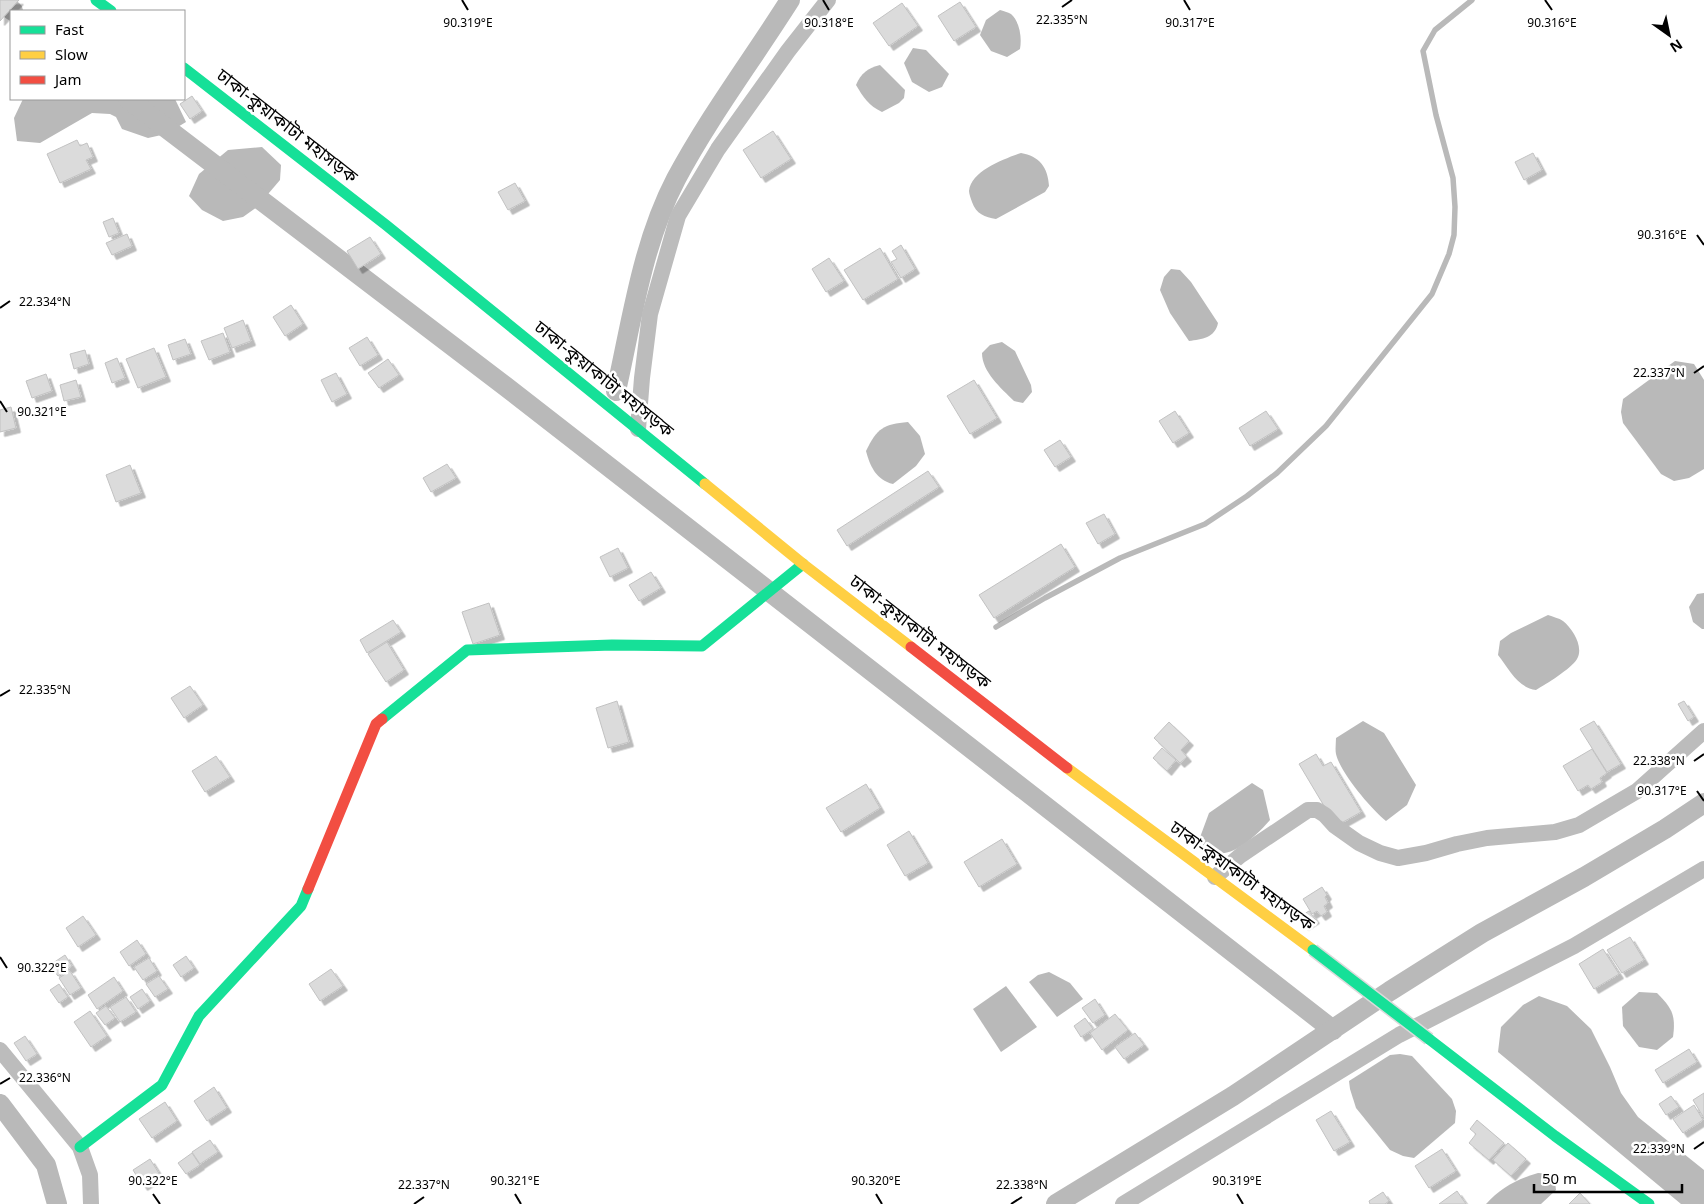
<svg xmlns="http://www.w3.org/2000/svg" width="1704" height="1204" viewBox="0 0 1704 1204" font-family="'Noto Sans','Noto Sans Bengali',sans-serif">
	<defs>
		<filter id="shadow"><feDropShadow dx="4.5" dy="4.5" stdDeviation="0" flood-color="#0004"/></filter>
	</defs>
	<rect width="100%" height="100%" fill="#fff"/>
	<g fill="#b9b9b9">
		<path d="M 1000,10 C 1003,11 1008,12 1011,14 C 1020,22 1022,38 1020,49 L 1007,57 L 991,51 L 980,35 L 986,20 Z"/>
		<path d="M 913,48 L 926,50 L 949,74 L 942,87 L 929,92 L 912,82 L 904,63 Z"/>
		<path d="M 880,65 L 905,90 L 904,98 L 899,103 L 882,112 C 869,106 863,97 856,85 C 861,73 868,68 880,65 Z"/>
		<path d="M 23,99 L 175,99 L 186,122 L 166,134 L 148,138 L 122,129 L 116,117 L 110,114 L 92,113 L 40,143 L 17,141 L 14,118 Z"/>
		<path d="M 262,147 L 281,165 L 280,180 L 257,207 L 243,217 L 223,221 L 202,210 L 189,196 L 199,174 L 228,150 Z"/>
		<path d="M 1021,153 C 1039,156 1048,167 1049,186 L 1045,192 L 996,219 C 985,217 976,214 972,202 C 971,199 969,194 969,191 C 971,171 1004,159 1021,153 Z"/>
		<path d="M 1171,269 L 1180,270 L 1191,282 L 1218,323 C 1215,338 1202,339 1189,341 L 1170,313 L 1160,290 L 1164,277 Z"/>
		<path d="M 1002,342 L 1015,351 L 1031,385 L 1032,392 L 1023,403 L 1014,401 C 1001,388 982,372 982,353 L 990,345 Z"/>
		<path d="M 1675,361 L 1694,364 L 1704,380 L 1704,469 L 1689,478 L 1674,481 L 1661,474 L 1623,423 L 1621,412 L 1623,399 Z"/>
		<path d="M 908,422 L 920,436 L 925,454 L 916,466 L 893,484 C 876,480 870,466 866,451 C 877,428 884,424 908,422 Z"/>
		<path d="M 1704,593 L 1704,629 L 1702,629 L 1693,622 L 1689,607 L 1697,594 Z"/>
		<path d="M 1548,615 C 1553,617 1559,618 1563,621 C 1573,629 1584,647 1577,659 C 1571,669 1546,684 1536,690 C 1518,688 1509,669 1498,655 L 1500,641 L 1511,633 Z"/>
		<path d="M 1363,721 L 1384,733 L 1416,785 L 1407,805 L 1386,821 C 1371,809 1340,772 1336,754 C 1335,749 1336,743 1336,738 Z"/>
		<path d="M 1252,783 L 1263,790 L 1270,820 C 1258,834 1230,862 1210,851 C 1206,849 1202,843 1199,840 L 1209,813 Z"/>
		<path d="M 1049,972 L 1070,983 L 1083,999 L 1057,1017 L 1029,982 L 1038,975 Z"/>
		<path d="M 1006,986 L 1037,1027 L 1001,1052 L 973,1009 Z"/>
		<path d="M 1639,992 L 1657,993 C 1672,1008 1676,1015 1673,1037 L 1657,1050 L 1639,1047 L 1623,1026 L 1622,1007 Z"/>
		<path d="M 1539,996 L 1567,1006 L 1591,1029 L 1610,1067 L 1621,1093 L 1638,1117 L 1704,1170 L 1704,1204 L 1681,1204 L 1498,1052 L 1501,1027 L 1523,1005 Z"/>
		<path d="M 1400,1054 L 1412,1056 L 1452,1099 L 1456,1111 L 1455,1123 L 1414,1158 L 1403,1156 L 1390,1150 L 1356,1108 L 1350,1089 L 1349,1081 L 1390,1055 Z"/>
		<path d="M 1538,1173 L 1554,1174 L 1556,1190 L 1541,1204 L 1486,1204 C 1500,1188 1517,1179 1538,1173 Z"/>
	</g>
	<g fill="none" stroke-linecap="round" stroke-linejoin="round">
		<path stroke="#b9b9b9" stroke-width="5.5" d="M 996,627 L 1045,598 L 1120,558 L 1205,524 L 1247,496 L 1277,473 L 1326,426 L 1432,294 L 1449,254 L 1454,235 L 1455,207 L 1453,178 L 1436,115 L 1423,51 L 1435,30 L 1472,0"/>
		<g stroke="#b9b9b9" stroke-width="20">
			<path d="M 0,1 L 13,11"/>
			<path d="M 128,99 L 505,386 L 1333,1030"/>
			<path d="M 616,391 C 632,320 642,244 676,179 C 709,117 752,60 790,0"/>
			<path d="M 0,1104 L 46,1165 L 57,1204"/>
			<path d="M 1056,1204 L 1233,1096 L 1390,991 L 1482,933 L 1584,877 L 1665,829 L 1704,803"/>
		</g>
	</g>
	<g fill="#dbdbdb" stroke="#c2c2c2" filter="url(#shadow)">
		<path d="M 0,0 L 19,0 L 0,21 Z"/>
		<path d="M 960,2 L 976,27 L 954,41 L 938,16 Z"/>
		<path d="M 902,3 L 918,26 L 889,46 L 873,23 Z"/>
		<path d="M 192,96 L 202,111 L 190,119 L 180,104 Z"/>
		<path d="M 773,131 L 791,159 L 761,178 L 743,150 Z"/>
		<path d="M 77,140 L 80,146 L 87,143 L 93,157 L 86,160 L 91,169 L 60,183 L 47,154 Z"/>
		<path d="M 1533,153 L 1542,170 L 1524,180 L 1515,162 Z"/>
		<path d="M 515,183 L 525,201 L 508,210 L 498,192 Z"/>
		<path d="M 113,218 L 119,233 L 109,237 L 103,222 Z"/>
		<path d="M 127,234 L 132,246 L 112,255 L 106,243 Z"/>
		<path d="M 370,237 L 381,254 L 358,269 L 347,251 Z"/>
		<path d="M 901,245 L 915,269 L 901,278 L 891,262 L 897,259 L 892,251 Z"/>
		<path d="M 880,248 L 898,279 L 863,300 L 844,270 Z"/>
		<path d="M 829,258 L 844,281 L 826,292 L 812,269 Z"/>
		<path d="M 291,305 L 303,324 L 285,336 L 273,317 Z"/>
		<path d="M 243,320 L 251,341 L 232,348 L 224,328 Z"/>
		<path d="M 223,333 L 230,352 L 209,360 L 201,341 Z"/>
		<path d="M 367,337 L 378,355 L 360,366 L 349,348 Z"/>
		<path d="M 185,339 L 191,354 L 173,360 L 168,345 Z"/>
		<path d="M 154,348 L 166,377 L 138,388 L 126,359 Z"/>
		<path d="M 85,350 L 89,364 L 74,369 L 70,354 Z"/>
		<path d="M 117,358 L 125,378 L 112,383 L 105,363 Z"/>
		<path d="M 388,359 L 399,375 L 379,388 L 368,373 Z"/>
		<path d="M 336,373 L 347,394 L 332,402 L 321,380 Z"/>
		<path d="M 46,374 L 52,391 L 32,398 L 26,381 Z"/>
		<path d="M 76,380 L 81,397 L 64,401 L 60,385 Z"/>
		<path d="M 974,380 L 997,418 L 970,434 L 947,396 Z"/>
		<path d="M 11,407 L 16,428 L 0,432 L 0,410 Z"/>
		<path d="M 1175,411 L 1189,433 L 1173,443 L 1159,421 Z"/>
		<path d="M 1266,411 L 1278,429 L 1250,446 L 1239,428 Z"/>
		<path d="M 1060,440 L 1071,457 L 1055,467 L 1044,450 Z"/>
		<path d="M 447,464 L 456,478 L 431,492 L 423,478 Z"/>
		<path d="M 130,465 L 141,493 L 116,502 L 106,475 Z"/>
		<path d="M 928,471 L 939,487 L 847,546 L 837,530 Z"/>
		<path d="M 1104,514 L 1115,534 L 1098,544 L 1086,523 Z"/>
		<path d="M 1061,544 L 1075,567 L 994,618 L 979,595 Z"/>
		<path d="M 618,548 L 628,568 L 610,577 L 600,557 Z"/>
		<path d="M 651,572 L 661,588 L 639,601 L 629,585 Z"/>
		<path d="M 489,603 L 500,635 L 473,644 L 462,612 Z"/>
		<path d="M 393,620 L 401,632 L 367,653 L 360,640 Z"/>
		<path d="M 387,642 L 404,670 L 386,682 L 368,654 Z"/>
		<path d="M 190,686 L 203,705 L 184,718 L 171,698 Z"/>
		<path d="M 617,701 L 629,742 L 608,748 L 596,708 Z"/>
		<path d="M 1684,701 L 1694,717 L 1688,721 L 1678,704 Z"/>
		<path d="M 1594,721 L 1621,764 L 1607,772 L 1580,729 Z"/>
		<path d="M 1169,722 L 1189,741 L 1181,750 L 1187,757 L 1180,763 L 1154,738 Z"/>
		<path d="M 1162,748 L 1176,760 L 1167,771 L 1153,758 Z"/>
		<path d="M 1592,749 L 1607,773 L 1600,778 L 1602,782 L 1591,789 L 1588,785 L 1578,791 L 1563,766 Z"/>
		<path d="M 1316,754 L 1323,766 L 1331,762 L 1361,812 L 1336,826 L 1299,764 Z"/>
		<path d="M 216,756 L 230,777 L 205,792 L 192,771 Z"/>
		<path d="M 866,784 L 880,808 L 841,832 L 826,808 Z"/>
		<path d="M 909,831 L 928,863 L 905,876 L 887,845 Z"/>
		<path d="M 1002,839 L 1017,864 L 979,887 L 964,862 Z"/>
		<path d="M 1322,887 L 1327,895 L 1325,897 L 1328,903 L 1324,906 L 1327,912 L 1321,916 L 1317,911 L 1312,914 L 1303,899 Z"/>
		<path d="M 1309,911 L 1315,919 L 1304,926 L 1299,917 Z"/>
		<path d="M 83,916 L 96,935 L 78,947 L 66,928 Z"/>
		<path d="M 1630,937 L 1644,960 L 1622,973 L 1607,950 Z"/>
		<path d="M 137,940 L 146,954 L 129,966 L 120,952 Z"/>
		<path d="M 1603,949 L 1619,974 L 1594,989 L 1579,964 Z"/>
		<path d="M 65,955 L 72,966 L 58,976 L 50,965 Z"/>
		<path d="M 186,956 L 194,968 L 181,977 L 173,965 Z"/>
		<path d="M 149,958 L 157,971 L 143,980 L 134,967 Z"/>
		<path d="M 331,969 L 343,986 L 320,1001 L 309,984 Z"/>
		<path d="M 70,971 L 81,988 L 70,995 L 59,978 Z"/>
		<path d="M 159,976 L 168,989 L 155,997 L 146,984 Z"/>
		<path d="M 114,977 L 123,991 L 97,1009 L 88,995 Z"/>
		<path d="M 59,984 L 68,997 L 59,1003 L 50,990 Z"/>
		<path d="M 142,989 L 150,1001 L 138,1009 L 130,997 Z"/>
		<path d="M 126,997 L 136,1012 L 120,1022 L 110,1007 Z"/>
		<path d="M 1095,999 L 1105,1015 L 1093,1023 L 1082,1008 Z"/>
		<path d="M 106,1006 L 115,1018 L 105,1025 L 96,1013 Z"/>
		<path d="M 90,1011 L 107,1036 L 91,1047 L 74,1022 Z"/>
		<path d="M 1115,1014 L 1128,1030 L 1102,1050 L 1090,1033 Z"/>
		<path d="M 1085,1018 L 1093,1029 L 1081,1037 L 1074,1026 Z"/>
		<path d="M 1135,1033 L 1144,1045 L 1124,1059 L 1115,1047 Z"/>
		<path d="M 25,1036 L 37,1054 L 26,1061 L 14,1043 Z"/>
		<path d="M 1689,1049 L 1697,1062 L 1663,1083 L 1655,1070 Z"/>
		<path d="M 214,1087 L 227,1108 L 207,1121 L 194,1101 Z"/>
		<path d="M 1704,1093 L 1704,1118 L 1693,1100 Z"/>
		<path d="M 1671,1096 L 1679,1107 L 1666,1115 L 1659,1104 Z"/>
		<path d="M 165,1102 L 177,1121 L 152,1138 L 139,1119 Z"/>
		<path d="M 1694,1105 L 1703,1120 L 1683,1133 L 1673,1119 Z"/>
		<path d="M 1331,1111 L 1350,1142 L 1334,1151 L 1316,1120 Z"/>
		<path d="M 1477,1120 L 1504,1143 L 1489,1160 L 1469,1143 L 1476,1134 L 1470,1129 Z"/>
		<path d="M 210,1140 L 218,1152 L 200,1164 L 192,1152 Z"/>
		<path d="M 1508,1143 L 1526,1159 L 1511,1176 L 1493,1160 Z"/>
		<path d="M 1442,1149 L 1456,1171 L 1429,1188 L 1415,1166 Z"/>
		<path d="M 192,1153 L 200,1165 L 186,1174 L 178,1163 Z"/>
		<path d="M 150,1159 L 160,1175 L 143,1186 L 133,1170 Z"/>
		<path d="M 1457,1191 L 1466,1204 L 1439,1204 Z"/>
		<path d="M 1383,1192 L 1389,1201 L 1385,1204 L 1370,1204 L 1369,1201 Z"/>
		<path d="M 1580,1193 L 1590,1204 L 1569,1204 Z"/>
	</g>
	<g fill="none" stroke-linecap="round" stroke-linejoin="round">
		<g stroke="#bcbcbc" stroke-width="16">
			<path d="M 638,429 L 642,378 L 650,314 L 678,216 L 718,149 L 788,51 L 828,0"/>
			<path d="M 1215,877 L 1241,855 L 1308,810 L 1317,810 L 1325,815 L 1335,826 L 1359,843 L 1380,853 L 1398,858 L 1426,853 L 1457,844 L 1487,838 L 1555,832 L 1579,825 L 1637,791 L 1704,731"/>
			<path d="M 0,1050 L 80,1147 L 90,1175 L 91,1204"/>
			<path d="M 1123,1204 L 1399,1035 L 1574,946 L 1704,869"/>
		</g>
		<g stroke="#16e098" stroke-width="11">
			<path d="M 96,0 L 111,11"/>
			<path d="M 184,68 L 386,225 L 705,484"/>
			<path d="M 382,719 L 467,650 L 612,645 L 702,646 L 803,564"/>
			<path d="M 1429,1039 L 1555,1136 L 1649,1204"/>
			<path d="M 80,1147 L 162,1085 L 199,1016 L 301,906 L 308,889"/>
		</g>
		<g stroke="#ffcf43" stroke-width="11">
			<path d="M 705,484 L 803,564 L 911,647"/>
			<path d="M 1067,768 L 1313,950"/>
		</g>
		<g stroke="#f24e42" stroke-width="11">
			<path d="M 911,647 L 1067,768"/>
			<path d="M 308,889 L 376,724 L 382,719"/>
		</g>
		<g stroke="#dbdbdb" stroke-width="14" stroke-linecap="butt">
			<path id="fast-bridge" d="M 1313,950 L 1429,1039"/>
		</g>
		<use href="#fast-bridge" stroke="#16e098" stroke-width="11"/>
	</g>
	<path fill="none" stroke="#000" stroke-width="2" d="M 462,0 L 468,10M 823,0 L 829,10M 1184,0 L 1190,10M 1545,0 L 1552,10M 1062,7 L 1072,0M 1697,235 L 1704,245M 0,308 L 10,301M 1694,373 L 1704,366M 0,401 L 7,412M 0,696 L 10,690M 1694,761 L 1704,754M 1697,791 L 1704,801M 0,957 L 7,968M 0,1084 L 10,1078M 1694,1149 L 1704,1142M 153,1194 L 160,1204M 515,1194 L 521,1204M 876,1194 L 882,1204M 1237,1194 L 1243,1204M 414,1204 L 424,1197M 1011,1204 L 1022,1197"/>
	<g text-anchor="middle" stroke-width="5" stroke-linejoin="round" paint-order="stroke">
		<g font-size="18" fill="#000" stroke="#fff">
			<text transform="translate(287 126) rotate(38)" y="6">ঢাকা-কুয়াকাটা মহাসড়ক</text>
			<text transform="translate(604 379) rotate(39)" y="6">ঢাকা-কুয়াকাটা মহাসড়ক</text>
			<text transform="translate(920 632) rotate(38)" y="6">ঢাকা-কুয়াকাটা মহাসড়ক</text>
			<text transform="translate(1242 876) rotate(36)" y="6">ঢাকা-কুয়াকাটা মহাসড়ক</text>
		</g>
	</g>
	<g font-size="12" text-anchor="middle" fill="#000" stroke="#fff" stroke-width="5" stroke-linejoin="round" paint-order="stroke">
		<text x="1062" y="24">22.335°N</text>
		<text x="468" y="27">90.319°E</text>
		<text x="829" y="27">90.318°E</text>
		<text x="1190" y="27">90.317°E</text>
		<text x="1552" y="27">90.316°E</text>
		<text x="1662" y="239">90.316°E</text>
		<text x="45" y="306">22.334°N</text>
		<text x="1659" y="377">22.337°N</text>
		<text x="42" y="416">90.321°E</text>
		<text x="45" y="694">22.335°N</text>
		<text x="1659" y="765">22.338°N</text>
		<text x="1662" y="795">90.317°E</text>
		<text x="42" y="972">90.322°E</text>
		<text x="45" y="1082">22.336°N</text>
		<text x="1659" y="1153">22.339°N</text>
		<text x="153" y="1185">90.322°E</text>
		<text x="515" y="1185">90.321°E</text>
		<text x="876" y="1185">90.320°E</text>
		<text x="1237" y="1185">90.319°E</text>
		<text x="424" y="1189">22.337°N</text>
		<text x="1022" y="1189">22.338°N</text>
	</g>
	<rect x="10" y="10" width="175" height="90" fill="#ffffff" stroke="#999999"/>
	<rect x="20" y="26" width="25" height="8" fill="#16e098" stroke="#999999"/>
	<text x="55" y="35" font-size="15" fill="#000000">Fast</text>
	<rect x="20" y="51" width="25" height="8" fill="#ffcf43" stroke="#999999"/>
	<text x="55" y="60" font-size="15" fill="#000000">Slow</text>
	<rect x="20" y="76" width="25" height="8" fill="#f24e42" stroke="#999999"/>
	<text x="55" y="85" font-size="15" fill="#000000">Jam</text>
	<g transform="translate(1669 35) rotate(147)" stroke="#ffffff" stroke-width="4" paint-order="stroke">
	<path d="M0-4L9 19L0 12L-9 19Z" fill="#000000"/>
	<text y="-8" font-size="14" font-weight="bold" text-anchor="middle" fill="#000000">N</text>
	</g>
	<path d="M1534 1184v8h148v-8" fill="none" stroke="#000000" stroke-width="2.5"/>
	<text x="1542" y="1184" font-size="15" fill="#000000" stroke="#ffffff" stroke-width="4" paint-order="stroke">50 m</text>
</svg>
